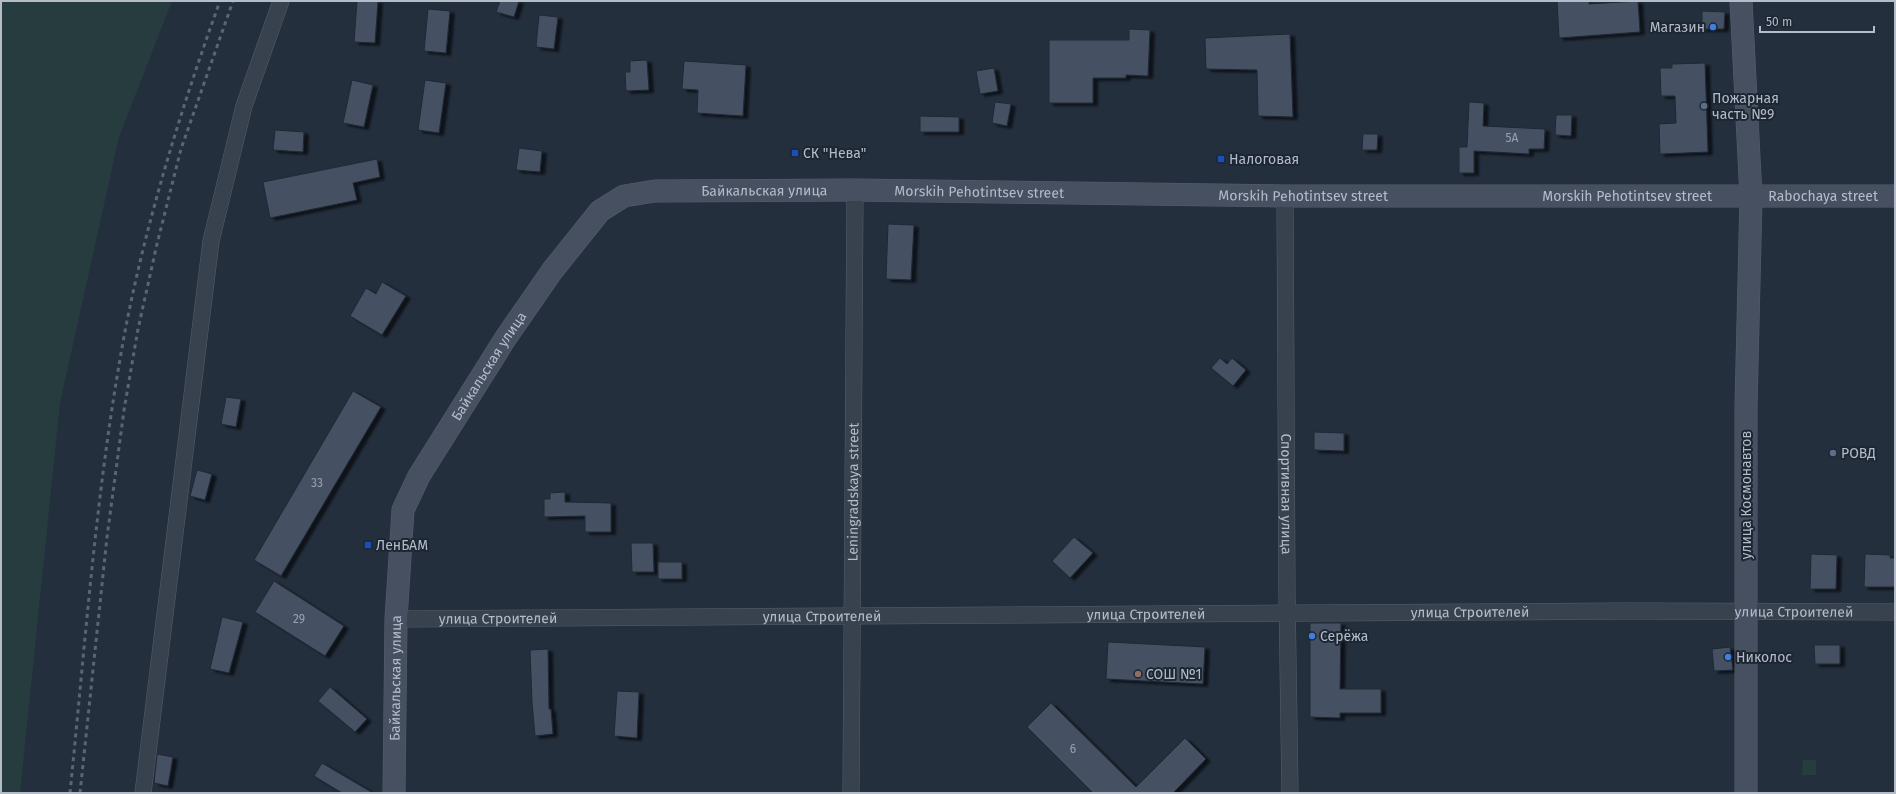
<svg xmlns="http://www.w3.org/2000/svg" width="1896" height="794" viewBox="0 0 1896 794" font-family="'Fira Sans',sans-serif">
	<defs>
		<filter id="shadow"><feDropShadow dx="4.5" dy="2.5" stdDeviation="1" flood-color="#0009"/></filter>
	</defs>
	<rect width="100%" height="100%" fill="#242f3e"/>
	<g fill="#263c3f">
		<path d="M 1,1 L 172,1 L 119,137 L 60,403 L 20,793 L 1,793 Z"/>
		<path d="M 1803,760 L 1816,760 L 1816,775 L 1802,775 Z"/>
	</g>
	<g fill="#455162" stroke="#1f2835" filter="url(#shadow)">
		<path d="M 357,1 L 378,1 L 375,43 L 354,42 Z"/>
		<path d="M 500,1 L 519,1 L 514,17 L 496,12 Z"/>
		<path d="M 1557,1 L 1589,1 L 1589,4 L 1638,1 L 1640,32 L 1559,38 Z"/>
		<path d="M 428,9 L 450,11 L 446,53 L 424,51 Z"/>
		<path d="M 1702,11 L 1725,12 L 1724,29 L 1702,29 Z"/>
		<path d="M 539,15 L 558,17 L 554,49 L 536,47 Z"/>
		<path d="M 1129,29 L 1150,30 L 1148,76 L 1126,75 L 1126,78 L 1093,78 L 1093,103 L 1049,103 L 1049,40 L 1129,40 Z"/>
		<path d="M 1290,34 L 1293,117 L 1258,116 L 1257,70 L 1206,69 L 1205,38 Z"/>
		<path d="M 647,60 L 649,90 L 626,91 L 625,72 L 630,72 L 630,61 Z"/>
		<path d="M 684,61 L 746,65 L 743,116 L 697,113 L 698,90 L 682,89 Z"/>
		<path d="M 1705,63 L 1708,152 L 1660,154 L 1659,124 L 1676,123 L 1675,96 L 1661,96 L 1660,68 L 1672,68 L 1672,64 Z"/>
		<path d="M 994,68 L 998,91 L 980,94 L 976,71 Z"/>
		<path d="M 352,80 L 373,85 L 364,127 L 343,123 Z"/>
		<path d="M 425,80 L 446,83 L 439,133 L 418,130 Z"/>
		<path d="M 995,102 L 1011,104 L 1007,126 L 992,123 Z"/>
		<path d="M 1469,102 L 1484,103 L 1483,126 L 1545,129 L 1544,149 L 1529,149 L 1529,154 L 1474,151 L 1474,173 L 1459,173 L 1459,147 L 1467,147 Z"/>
		<path d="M 1556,115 L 1572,115 L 1571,136 L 1555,135 Z"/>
		<path d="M 920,116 L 959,117 L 959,132 L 920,132 Z"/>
		<path d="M 275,130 L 304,132 L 303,152 L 273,150 Z"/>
		<path d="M 1363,134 L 1378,134 L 1377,150 L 1362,150 Z"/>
		<path d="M 519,148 L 542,151 L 540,172 L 516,170 Z"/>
		<path d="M 377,159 L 380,177 L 353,183 L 357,200 L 270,218 L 263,182 Z"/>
		<path d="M 888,224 L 914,225 L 911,280 L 886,279 Z"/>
		<path d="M 382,282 L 406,296 L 382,335 L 350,316 L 366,288 L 376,294 Z"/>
		<path d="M 1220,358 L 1227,364 L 1232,358 L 1246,370 L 1233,386 L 1211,368 Z"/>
		<path d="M 353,391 L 381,407 L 281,576 L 254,560 Z"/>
		<path d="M 226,397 L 241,399 L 236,427 L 221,424 Z"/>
		<path d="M 1314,432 L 1344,433 L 1344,451 L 1314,450 Z"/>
		<path d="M 197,470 L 212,474 L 205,500 L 190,496 Z"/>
		<path d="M 565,492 L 565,502 L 611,503 L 611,532 L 585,532 L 585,516 L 544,517 L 544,499 L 550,499 L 550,493 Z"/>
		<path d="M 1074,537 L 1093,553 L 1070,578 L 1052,561 Z"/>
		<path d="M 631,543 L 653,543 L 654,572 L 632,572 Z"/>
		<path d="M 1811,554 L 1837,555 L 1836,589 L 1810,589 Z"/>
		<path d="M 1865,554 L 1890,555 L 1890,558 L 1895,558 L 1895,587 L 1864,587 Z"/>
		<rect x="658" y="562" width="24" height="17"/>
		<path d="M 274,581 L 344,626 L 325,656 L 255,612 Z"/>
		<path d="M 222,617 L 243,622 L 229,673 L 210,669 Z"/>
		<path d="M 1310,623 L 1341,623 L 1340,689 L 1381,689 L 1381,713 L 1340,713 L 1340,718 L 1310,717 Z"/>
		<path d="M 1108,642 L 1205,647 L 1203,684 L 1106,679 Z"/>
		<path d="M 1814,645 L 1840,645 L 1840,664 L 1815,664 Z"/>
		<path d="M 1730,647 L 1733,670 L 1714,671 L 1712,649 Z"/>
		<path d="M 548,649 L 549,709 L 551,709 L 553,734 L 535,736 L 532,702 L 530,650 Z"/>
		<path d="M 330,687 L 367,719 L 355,732 L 318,701 Z"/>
		<path d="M 617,691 L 639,692 L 637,738 L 614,736 Z"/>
		<path d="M 1051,703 L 1136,787 L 1185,738 L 1206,759 L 1173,793 L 1093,793 L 1027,727 Z"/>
		<path d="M 157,754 L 173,757 L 168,786 L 154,783 Z"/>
		<path d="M 322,763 L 373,793 L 342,793 L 314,776 Z"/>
	</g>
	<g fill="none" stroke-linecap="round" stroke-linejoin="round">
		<g stroke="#565f6c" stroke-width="17">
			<g id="street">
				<path id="s1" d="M 1285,196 L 1287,596 L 1290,793"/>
				<path id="s2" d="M 396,619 L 1625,611 L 1895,612"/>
				<path d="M 143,793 L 211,241 L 244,106 L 281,1"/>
				<path id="s3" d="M 851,793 L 855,190"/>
			</g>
		</g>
		<g stroke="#565f6c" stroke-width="23">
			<g id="secondary">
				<path d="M 1741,1 L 1751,197 L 1746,407 L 1746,793"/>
				<path id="s4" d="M 394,793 L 396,619 L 403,510 L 419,476 L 505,339 L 552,271 L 600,211 L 624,196 L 655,191 L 855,190 L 1285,196 L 1895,196"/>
			</g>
		</g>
		<use href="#street" stroke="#38414e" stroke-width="16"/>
		<use href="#secondary" stroke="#465061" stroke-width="22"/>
		<g stroke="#5a6575" stroke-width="3" stroke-dasharray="4 4" stroke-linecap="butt">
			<path d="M 70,793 C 86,636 97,476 127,321 C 149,212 182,106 220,1"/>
			<path d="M 80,793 L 107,537 L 124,410 L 138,329 L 157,244 L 181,149 L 233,1"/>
		</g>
	</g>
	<g fill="#3f7fe0" stroke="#1d2633" stroke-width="1.5">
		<circle cx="1713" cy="27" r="4"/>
		<circle cx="1312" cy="636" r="4"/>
		<circle cx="1728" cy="657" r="4"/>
	</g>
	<g fill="#5c6f8a" stroke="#1d2633" stroke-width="1.5">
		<circle cx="1704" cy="106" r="4"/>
		<circle cx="1833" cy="453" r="4"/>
	</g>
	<g fill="#1a4fb4" stroke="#1d2633" stroke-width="1.5">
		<rect x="791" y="149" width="8" height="8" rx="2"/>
		<rect x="1217" y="155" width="8" height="8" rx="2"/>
		<rect x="364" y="541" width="8" height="8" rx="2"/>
	</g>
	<circle fill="#8d6e63" stroke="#1d2633" stroke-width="1.5" cx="1138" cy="674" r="4"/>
	<g text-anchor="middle" stroke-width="4" stroke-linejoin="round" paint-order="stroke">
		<g font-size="12" fill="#98a1af">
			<text x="1512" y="142">5А</text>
			<text x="317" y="487">33</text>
			<text x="299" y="623">29</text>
			<text x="1073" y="753">6</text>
		</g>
		<g font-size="14" fill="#b4bcc9" stroke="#1d2633" text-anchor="start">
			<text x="1705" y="32" text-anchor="end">Магазин</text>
			<text x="1712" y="103">Пожарная<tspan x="1712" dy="16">часть №9</tspan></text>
			<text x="803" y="158">СК "Нева"</text>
			<text x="1229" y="164">Налоговая</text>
			<text x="1841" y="458">РОВД</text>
			<text x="376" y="550">ЛенБАМ</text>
			<text x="1320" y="641">Серёжа</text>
			<text x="1736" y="662">Николос</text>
			<text x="1146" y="679">СОШ №1</text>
		</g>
		<g font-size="14" fill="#b4bcc9" stroke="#1d2633">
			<text dy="5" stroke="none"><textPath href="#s4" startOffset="811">Байкальская улица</textPath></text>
			<text dy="5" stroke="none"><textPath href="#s4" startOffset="1026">Morskih Pehotintsev street</textPath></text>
			<text dy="5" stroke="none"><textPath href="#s4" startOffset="1350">Morskih Pehotintsev street</textPath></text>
			<text dy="5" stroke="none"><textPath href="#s4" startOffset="1674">Morskih Pehotintsev street</textPath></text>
			<text dy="5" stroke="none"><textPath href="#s4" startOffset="1870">Rabochaya street</textPath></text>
			<text dy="5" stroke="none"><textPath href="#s4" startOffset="451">Байкальская улица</textPath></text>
			<text dy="5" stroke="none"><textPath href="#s3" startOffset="301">Leningradskaya street</textPath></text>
			<text dy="5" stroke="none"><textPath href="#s1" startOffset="298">Спортивная улица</textPath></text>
			<text transform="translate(1746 495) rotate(-90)" y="5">улица Космонавтов</text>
			<text dy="5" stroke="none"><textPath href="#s2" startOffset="1074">улица Строителей</textPath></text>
			<text dy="5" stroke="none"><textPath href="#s2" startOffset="1398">улица Строителей</textPath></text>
			<text dy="5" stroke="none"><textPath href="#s2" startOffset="750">улица Строителей</textPath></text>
			<text dy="5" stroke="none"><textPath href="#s2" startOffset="426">улица Строителей</textPath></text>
			<text dy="5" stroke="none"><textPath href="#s2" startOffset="102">улица Строителей</textPath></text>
			<text dy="5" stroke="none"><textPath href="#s4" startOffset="115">Байкальская улица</textPath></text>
		</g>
	</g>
	<rect width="1896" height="794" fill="none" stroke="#b4bcc9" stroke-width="4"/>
	<path d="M1760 26v6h114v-6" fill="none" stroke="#b4bcc9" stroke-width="2"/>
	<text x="1766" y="26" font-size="12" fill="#b4bcc9" stroke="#1d2633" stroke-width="3" paint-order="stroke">50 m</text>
</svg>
